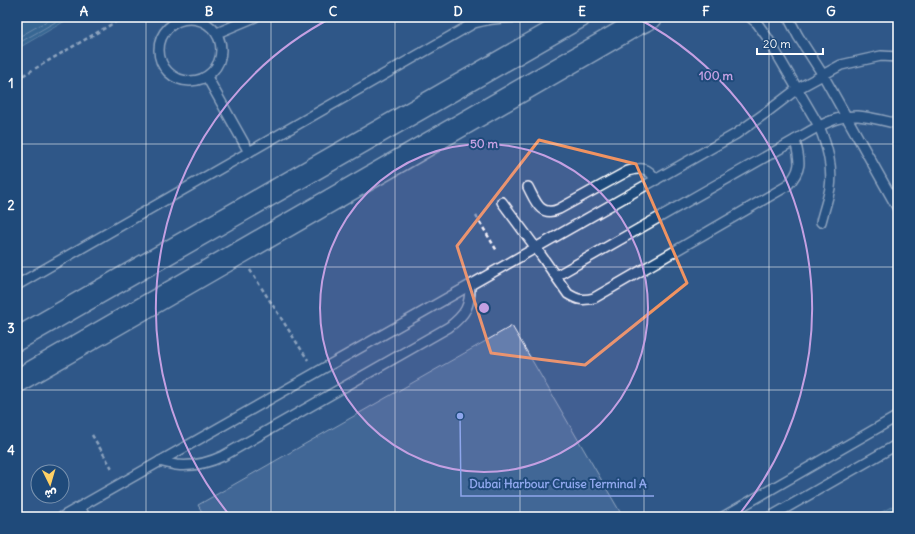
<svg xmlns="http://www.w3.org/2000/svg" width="915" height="534" viewBox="0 0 915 534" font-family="Delius,'Playpen Sans Arabic',sans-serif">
	<rect width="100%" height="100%" fill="#305888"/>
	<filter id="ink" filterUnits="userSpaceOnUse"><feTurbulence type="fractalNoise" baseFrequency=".025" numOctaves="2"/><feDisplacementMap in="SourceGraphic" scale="8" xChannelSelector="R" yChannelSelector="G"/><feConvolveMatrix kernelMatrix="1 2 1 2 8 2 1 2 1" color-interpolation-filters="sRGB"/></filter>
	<g filter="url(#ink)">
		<g fill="#437aa0" stroke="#8eafc6">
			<path d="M 17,17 L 72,17 L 17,49 Z"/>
			<path d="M 898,503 L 898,517 L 873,517 Z"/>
		</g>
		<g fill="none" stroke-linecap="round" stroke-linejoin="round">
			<g stroke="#b4cad9" stroke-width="1">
				<path d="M 17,38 L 54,17"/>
				<path d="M 17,44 L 64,17"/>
			</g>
		</g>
		<path fill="#597aa7" stroke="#fff" d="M 512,326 L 623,517 L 205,517 L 198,505 Z"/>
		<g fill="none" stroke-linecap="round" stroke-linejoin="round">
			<g stroke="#fff" stroke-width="12">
				<g id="lane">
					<path d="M 750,17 L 757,23 L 767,37 L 819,126 C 827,146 833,166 830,188 C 828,199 824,210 821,222"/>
					<path d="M 788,17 L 798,36 L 823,75 L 898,209"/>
					<circle cx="190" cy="50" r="31"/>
					<path d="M 217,33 L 255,17"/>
					<path d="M 207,77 L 249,152"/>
					<path d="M 528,187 C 535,200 540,218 559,209 L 628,171 C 641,167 648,167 656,180"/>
					<path d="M 502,202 L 536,248 L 568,294 C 578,300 583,301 594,298 L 787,186 C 803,169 800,161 795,140"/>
					<path d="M 556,276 L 795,140 C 814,129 834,115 858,116 C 871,117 885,121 898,124"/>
					<path d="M 17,285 L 474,23 C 505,14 537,18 568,18"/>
					<path d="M 160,461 C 166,463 171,464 176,465 C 193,467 208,463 223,456 L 449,327 C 466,314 470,306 470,286"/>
					<path d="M 80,507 L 85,517"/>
					<path d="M 62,517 L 736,134 L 767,112 L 797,89 L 841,65 L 863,60 L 881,56 L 898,57"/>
					<path d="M 723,517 L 898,416"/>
					<path d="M 770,517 L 898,444"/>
				</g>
			</g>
			<g stroke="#fff" stroke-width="25">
				<g id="secondary">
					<path d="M 17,339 L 579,17"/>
					<path d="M 17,381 L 635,25 L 651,17"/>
				</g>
			</g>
			<g stroke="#fff" stroke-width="2.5" stroke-dasharray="4 3" stroke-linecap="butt">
				<path d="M 173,17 L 176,22"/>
				<path d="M 17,79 L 124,17"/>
				<path d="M 476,216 L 497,251"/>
				<path d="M 250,270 L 308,360"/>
				<path d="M 92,435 L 113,470"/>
			</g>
			<use href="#lane" stroke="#1f4a7a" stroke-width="9"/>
			<use href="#secondary" stroke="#1f4a7a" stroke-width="22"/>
		</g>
	</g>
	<path d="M0 0H915V534H0ZM 539,140 L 636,164 L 687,283 L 585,365 L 491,353 L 457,246 Z" fill="#305888" fill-opacity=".55" fill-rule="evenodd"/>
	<path fill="none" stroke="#f09361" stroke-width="3" stroke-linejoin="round" d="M 539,140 L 636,164 L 687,283 L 585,365 L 491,353 L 457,246 Z"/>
	<path fill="none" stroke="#fff" stroke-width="1" stroke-opacity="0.55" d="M 146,17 L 146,517M 271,17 L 271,517M 395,17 L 395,517M 520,17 L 520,517M 644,17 L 644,517M 769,17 L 769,517M 17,144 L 898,144M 17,267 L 898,267M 17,390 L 898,390"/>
	<circle cx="484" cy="308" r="164" fill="#c4a0e2" fill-opacity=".12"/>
	<g fill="none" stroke="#c4a0e2" stroke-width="2">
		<circle cx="484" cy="308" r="164"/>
		<path d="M231 517A328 328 0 0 1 333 17M635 17A328 328 0 0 1 737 517"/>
	</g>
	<circle cx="484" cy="308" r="6" fill="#c4a0e2" stroke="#1f4a7a" stroke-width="2"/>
	<g font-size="12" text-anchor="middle" font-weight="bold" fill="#c4a0e2" stroke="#1f4a7a" stroke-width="4" stroke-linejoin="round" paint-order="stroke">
		<text x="716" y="80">100 m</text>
		<text x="484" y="148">50 m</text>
	</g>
	<path fill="none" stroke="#8ea6ec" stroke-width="1.5" d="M460 416L461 496H654"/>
	<circle fill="#8ea6ec" stroke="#1f4a7a" stroke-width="1.5" cx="460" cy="416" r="4"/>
	<g font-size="12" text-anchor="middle" font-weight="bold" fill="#8ea6ec" stroke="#1f4a7a" stroke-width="4" stroke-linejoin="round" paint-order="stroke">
		<text x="558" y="488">Dubai Harbour Cruise Terminal A</text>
	</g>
	<rect width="915" height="534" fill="none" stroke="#1f4a7a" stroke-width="44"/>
	<g transform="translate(50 484) rotate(175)"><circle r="19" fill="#1f4a7a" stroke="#7992af"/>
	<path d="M0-3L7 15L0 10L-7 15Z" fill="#ffd166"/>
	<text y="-6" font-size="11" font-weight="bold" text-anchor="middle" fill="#ffffff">ش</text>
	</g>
	<path d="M757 48v6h66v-6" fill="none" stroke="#ffffff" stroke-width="2"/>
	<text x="763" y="48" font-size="12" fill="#ffffff" stroke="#1f4a7a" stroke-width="3" paint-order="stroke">20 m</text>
	<rect x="22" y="22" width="871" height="490" fill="none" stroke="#fff" stroke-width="1.5"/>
	<g font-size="13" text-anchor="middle" font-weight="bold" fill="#fff">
		<text x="84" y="16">A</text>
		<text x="209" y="16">B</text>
		<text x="333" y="16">C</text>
		<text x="458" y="16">D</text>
		<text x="582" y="16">E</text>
		<text x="706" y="16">F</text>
		<text x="831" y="16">G</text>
		<text x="11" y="88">1</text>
		<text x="11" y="210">2</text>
		<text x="11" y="333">3</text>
		<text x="11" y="455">4</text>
	</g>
</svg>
